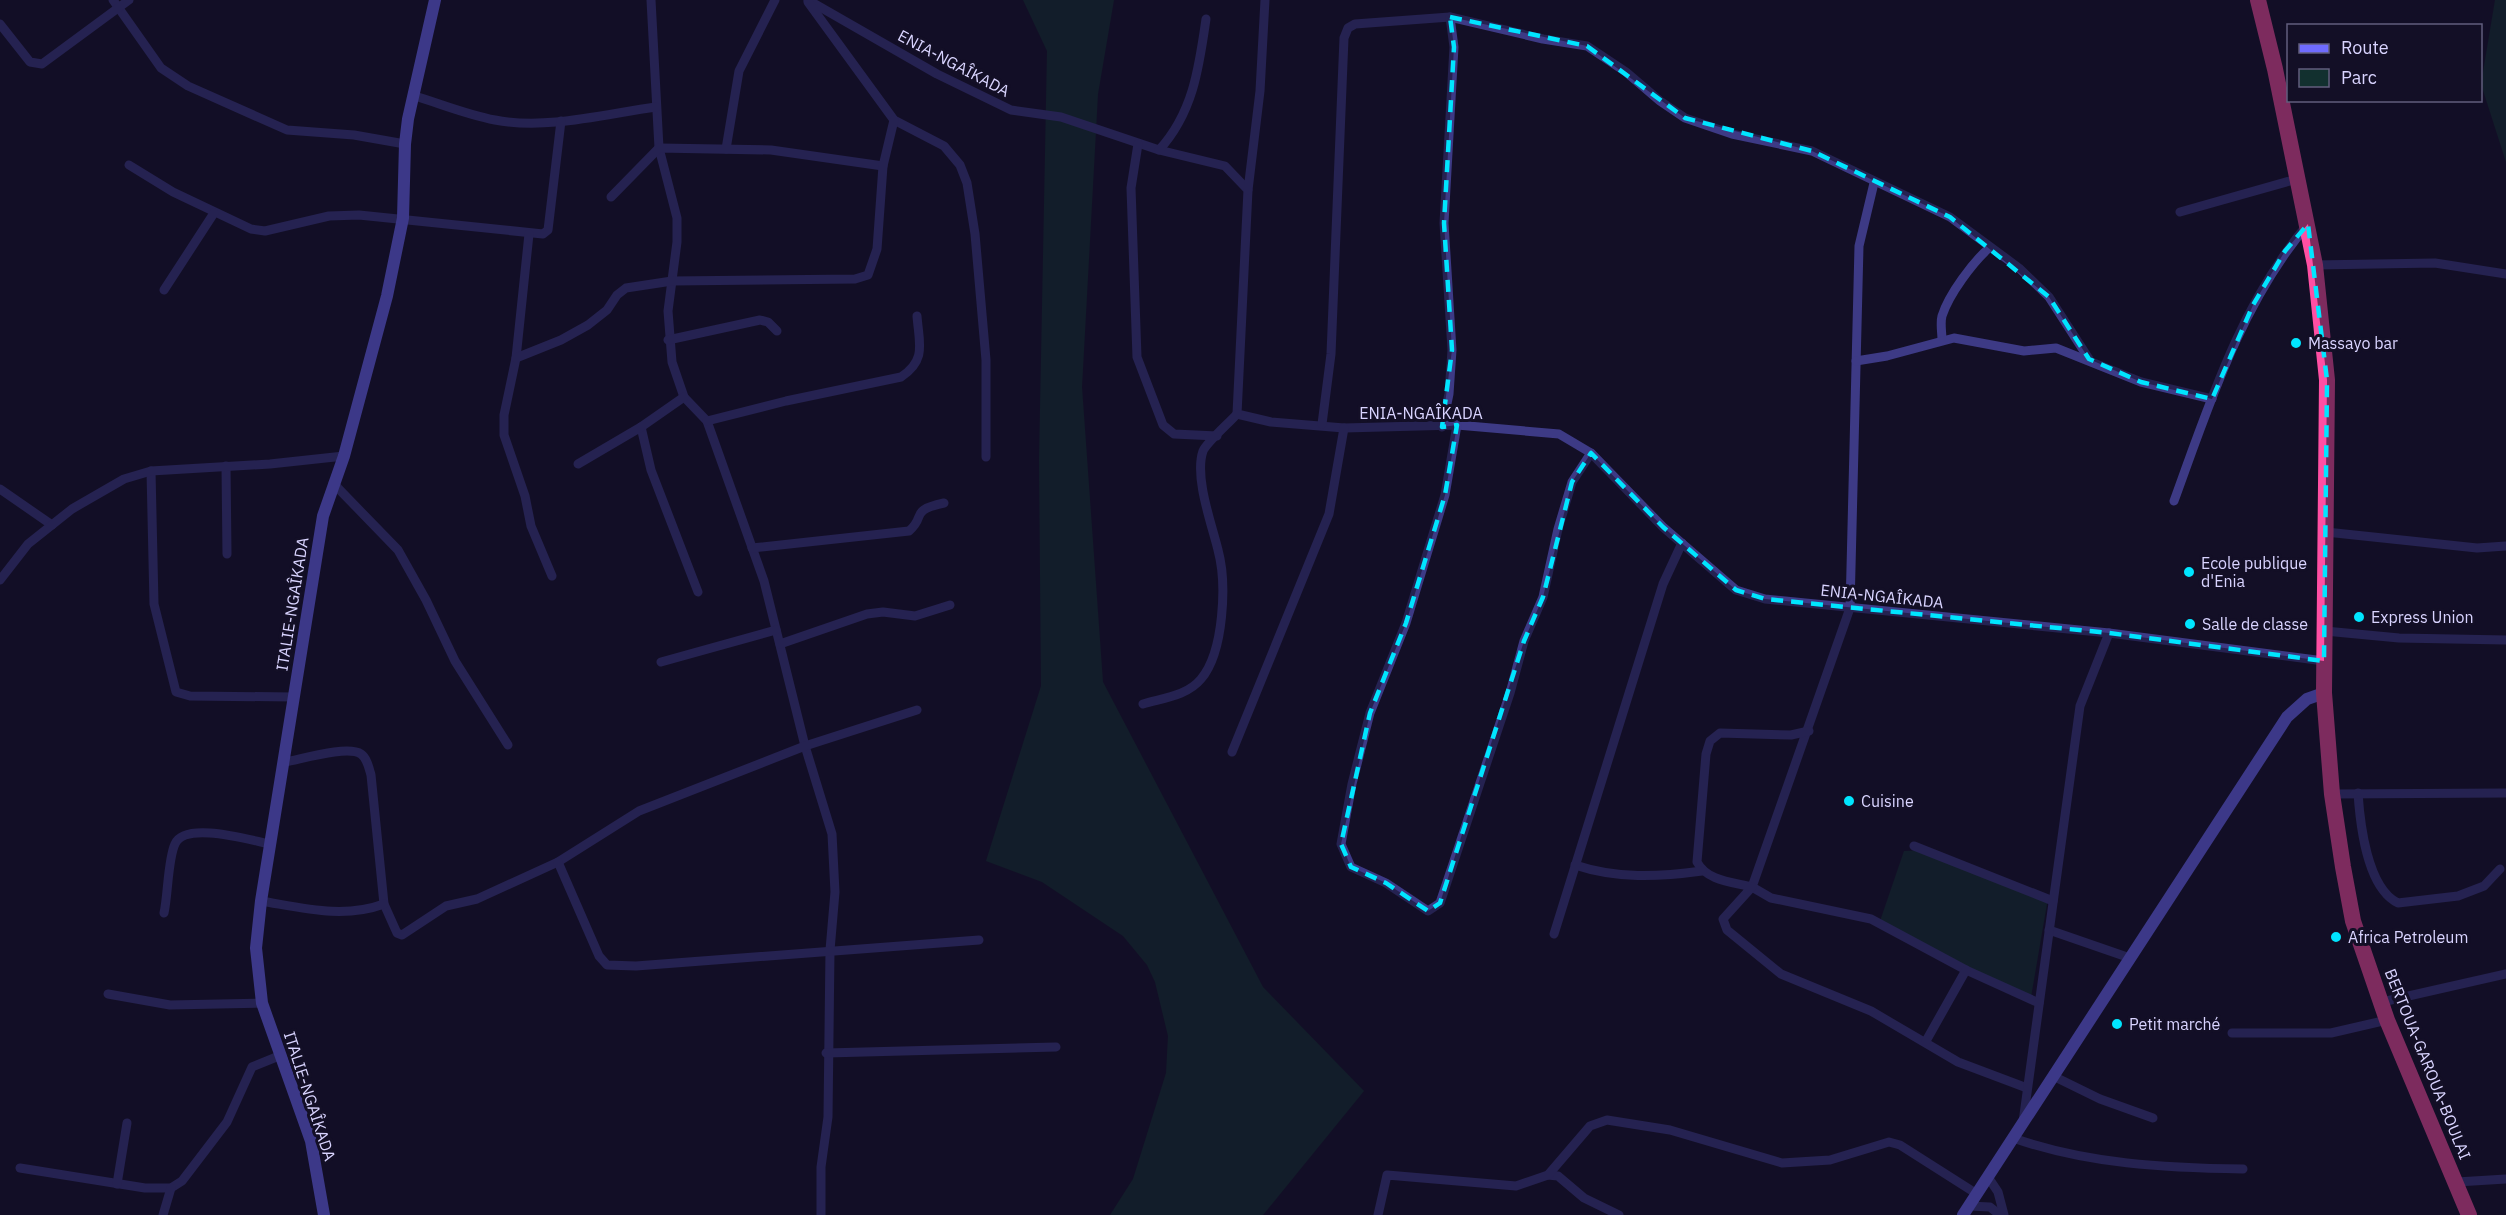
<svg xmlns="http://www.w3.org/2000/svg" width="2506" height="1215" viewBox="0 0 2506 1215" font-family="'IBM Plex Sans',sans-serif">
	<rect width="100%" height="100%" fill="#130f26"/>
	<g fill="#12302f">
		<path d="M 1023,0 L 1114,0 L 1098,94 L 1082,387 L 1103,682 L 1263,987 L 1364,1091 L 1263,1215 L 1110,1215 L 1133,1179 L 1166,1073 L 1168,1036 L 1155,982 L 1147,965 L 1123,936 L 1042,882 L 986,861 L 1041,686 L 1039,461 L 1047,51 Z"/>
		<path d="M 2495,0 L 2506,0 L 2506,162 L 2481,84 Z"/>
		<path d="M 1930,850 L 2048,898 L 2031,997 L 1879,924 L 1904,851 Z"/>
	</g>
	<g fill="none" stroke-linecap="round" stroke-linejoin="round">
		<g stroke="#3d3a85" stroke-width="9">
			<path d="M 113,0 L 161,68 L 188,86 L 287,130 L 354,135 L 405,144"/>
			<path d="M 651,0 L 659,148 L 677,218 L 677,242 L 668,311 L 672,362 L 684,397 L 707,421 L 764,581 L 805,746 L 832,834 L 835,892 L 830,950 L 828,1117 L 821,1167 L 821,1215"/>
			<path d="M 808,0 L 937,74 L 1011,110 L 1061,117 L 1159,150 L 1225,166 L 1248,190 L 1237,414 L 1271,422 L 1344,428 L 1457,425 L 1559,434 L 1591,453 L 1663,527 L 1736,590 L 1765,599 L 2109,633 L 2324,661"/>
			<path d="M 808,2 L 894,120 L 944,146 L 960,165 L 967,183 L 975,234 L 986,360 L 986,457"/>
			<path d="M 0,24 L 30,62 L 42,64 L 129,0"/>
			<path d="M 415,96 C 441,104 468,115 495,120 C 547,130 605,114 656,107"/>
			<path d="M 1138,144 L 1131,188 L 1137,357 L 1163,425 L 1174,434 L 1217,436"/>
			<path d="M 726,149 L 739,71 L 775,0"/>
			<path d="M 1159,150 C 1193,113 1199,68 1206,19"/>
			<path d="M 129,165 L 173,192 L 251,229 L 265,231 L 329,216 L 359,215 L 543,234 L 548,230 L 561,121"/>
			<path d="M 1874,183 L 1859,246 L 1850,608 L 1752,887 L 1771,898 L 1871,919 L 1966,970 L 2039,1003"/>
			<path d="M 1248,190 L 1260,91 L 1265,0"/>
			<path d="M 611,197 L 659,148 L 771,150 L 883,166"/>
			<path d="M 2180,212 L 2297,179"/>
			<path d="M 529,234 L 516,358 L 504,415 L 504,435 L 525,496 L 531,526 L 552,576"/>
			<path d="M 2315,265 L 2435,263 L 2506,274"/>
			<path d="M 164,290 L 214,213"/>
			<path d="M 668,340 L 760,320 L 768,322 L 777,331"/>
			<path d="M 1942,340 C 1942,332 1940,323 1942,316 C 1949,294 1973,262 1990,247"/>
			<path d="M 516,358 L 561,340 L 588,325 L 607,310 L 617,295 L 626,288 L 672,281 L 855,279 L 868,275 L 877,249 L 883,166 L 894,120"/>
			<path d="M 1856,361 L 1887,356 L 1954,338 L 2024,351 L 2056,348 L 2141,382 L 2212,399"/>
			<path d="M 707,421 L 786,401 L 901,377 C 927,360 919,343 917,316"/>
			<path d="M 1322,424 L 1331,354 L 1344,38 L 1348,28 L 1355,24 L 1450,17 L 1543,39 L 1587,46 L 1626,72 L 1660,101 L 1685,118 L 1732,134 L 1812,151 L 1950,217 L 2019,268 L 2049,297 L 2089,359"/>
			<path d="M 1457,425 L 1445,495 L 1406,623 L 1370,713 L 1352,784 L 1341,844 L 1351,867 L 1386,883 L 1428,911 L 1440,903 L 1510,693 L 1524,641 L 1543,597 L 1558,529 L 1572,482 L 1591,453"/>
			<path d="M 641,427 L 651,470 L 698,592"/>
			<path d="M 1442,427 L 1449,394 L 1452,350 L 1444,223 L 1454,47 L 1450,17"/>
			<path d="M 578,464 L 641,427 L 684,397"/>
			<path d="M 226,466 L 227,554"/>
			<path d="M 151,471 L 154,604 L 176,692 L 190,696 L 294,697"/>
			<path d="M 333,483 L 398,550 L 426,600 L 455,661 L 508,745"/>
			<path d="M 0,489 L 52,525"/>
			<path d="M 2174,501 C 2209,405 2241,303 2308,224"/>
			<path d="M 2326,532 L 2477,548 L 2506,546"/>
			<path d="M 752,548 L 909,531 C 927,516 908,511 944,503"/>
			<path d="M 0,580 L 28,544 L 72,509 L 124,479 L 151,471 L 270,464 L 344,456"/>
			<path d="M 2325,631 L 2399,638 L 2506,640"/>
			<path d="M 780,644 L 867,614 L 883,612 L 915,616 L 950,605"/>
			<path d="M 661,662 L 776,630"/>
			<path d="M 1143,704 C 1163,698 1187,696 1201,679 C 1224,652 1227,583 1218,550 C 1212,525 1194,477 1203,451 C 1207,442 1229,423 1237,414"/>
			<path d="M 1809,731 L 1791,735 L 1720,733 L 1710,741 L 1706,754 L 1697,862 C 1707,881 1732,882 1752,887 L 1723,919 L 1727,930 L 1781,974 L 1871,1011 L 1958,1062 L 2027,1088"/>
			<path d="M 1232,752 L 1329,514 L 1344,428"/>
			<path d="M 285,762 C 302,759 348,745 361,754 C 367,758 369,768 371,775 L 384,904 L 397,933 L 402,935 L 446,906 L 477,899 L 558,862 L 639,811 L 805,746 L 917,710"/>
			<path d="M 2358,793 C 2360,823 2367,888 2398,903 L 2458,896 L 2484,886 L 2500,869"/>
			<path d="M 2332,794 L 2506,793"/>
			<path d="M 1914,846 L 2053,901"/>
			<path d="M 558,862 L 599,956 L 607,965 L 636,966 L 979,940"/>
			<path d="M 1575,865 C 1617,879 1658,877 1702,871"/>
			<path d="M 261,901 C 303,908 343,919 384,904"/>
			<path d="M 164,913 C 168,895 168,858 175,844 C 185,821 249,840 270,844"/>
			<path d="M 2049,930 L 2130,958"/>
			<path d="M 1554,934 L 1663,584 L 1682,543"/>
			<path d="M 108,994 L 170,1005 L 262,1003"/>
			<path d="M 2382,1002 L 2506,974"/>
			<path d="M 2232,1033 L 2331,1033 L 2387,1020"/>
			<path d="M 1926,1041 L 1966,970"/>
			<path d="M 826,1053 L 1056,1047"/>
			<path d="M 2053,1076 L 2100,1099 L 2153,1118"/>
			<path d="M 2023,1122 L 2080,706 L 2109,633"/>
			<path d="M 2013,1138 C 2088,1164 2165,1168 2243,1169"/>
			<path d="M 20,1168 L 145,1188 L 171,1188 L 182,1181 L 227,1122 L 252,1067 L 279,1056"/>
			<path d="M 1548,1175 L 1558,1176 L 1584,1198 L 1619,1215"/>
			<path d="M 1988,1177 L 1998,1192 L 2004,1215"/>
			<path d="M 2457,1182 L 2506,1179"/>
			<path d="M 117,1184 L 127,1123"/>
			<path d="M 1969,1206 L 1990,1207 L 2000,1215"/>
			<path d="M 163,1215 L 171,1188"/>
			<path d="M 1378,1215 L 1387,1175 L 1516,1186 L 1548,1175 L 1590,1126 L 1607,1120 L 1670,1130 L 1782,1163 L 1830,1160 L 1889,1142 L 1900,1145 L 1977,1194"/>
		</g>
		<g stroke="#6f6bff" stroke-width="12">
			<path d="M 324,1215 L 311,1141 L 262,1003 L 256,948 L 261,901 L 323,516 L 344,456 L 387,296 L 403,218 L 405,144 L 408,119 L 435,0"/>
			<path d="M 1963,1215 L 2287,717 L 2307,699 L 2324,693"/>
		</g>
		<path stroke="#ff4fa3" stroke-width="16" d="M 2258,0 L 2275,69 L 2315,265 L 2327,380 L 2324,693 L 2332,794 L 2343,867 L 2353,921 L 2387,1020 L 2469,1215"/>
	</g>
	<path d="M0 0H2506V1215H0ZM 1450,17 L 1587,46 L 1685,118 L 1812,151 L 1950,217 L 2049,297 L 2089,359 L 2141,382 L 2212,399 L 2253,305 L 2285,251 L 2308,224 L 2327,380 L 2324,661 L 2109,633 L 1765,599 L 1736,590 L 1663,527 L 1591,453 L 1572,482 L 1543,597 L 1524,641 L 1440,903 L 1428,911 L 1386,883 L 1351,867 L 1341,844 L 1370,713 L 1406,623 L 1445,495 L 1457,425 L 1442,427 L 1452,350 L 1444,223 L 1454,47 Z" fill="#130f26" fill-opacity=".55" fill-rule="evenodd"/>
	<path fill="none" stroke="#00e5ff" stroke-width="4.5" stroke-dasharray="12 8" stroke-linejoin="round" d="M 1450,17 L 1587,46 L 1685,118 L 1812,151 L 1950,217 L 2049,297 L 2089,359 L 2141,382 L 2212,399 L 2253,305 L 2285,251 L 2308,224 L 2327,380 L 2324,661 L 2109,633 L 1765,599 L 1736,590 L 1663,527 L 1591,453 L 1572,482 L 1543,597 L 1524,641 L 1440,903 L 1428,911 L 1386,883 L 1351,867 L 1341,844 L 1370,713 L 1406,623 L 1445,495 L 1457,425 L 1442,427 L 1452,350 L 1444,223 L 1454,47 Z"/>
	<g fill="#00e5ff" stroke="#130f26" stroke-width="2">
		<circle cx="2296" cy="343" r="6"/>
		<circle cx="2189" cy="572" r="6"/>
		<circle cx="2359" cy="617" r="6"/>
		<circle cx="2190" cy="624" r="6"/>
		<circle cx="1849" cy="801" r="6"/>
		<circle cx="2336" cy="937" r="6"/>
		<circle cx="2117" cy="1024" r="6"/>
	</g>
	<g text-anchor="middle" stroke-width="6" stroke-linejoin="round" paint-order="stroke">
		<g font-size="16" fill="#d9d4ff" stroke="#130f26">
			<text transform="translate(954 63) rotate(28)" y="6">ENIA-NGAÎKADA</text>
			<text x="1421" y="419">ENIA-NGAÎKADA</text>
			<text transform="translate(1882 596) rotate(6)" y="6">ENIA-NGAÎKADA</text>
			<text transform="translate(292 604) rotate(-81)" y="6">ITALIE-NGAÎKADA</text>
			<text transform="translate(2428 1064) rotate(68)" y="6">BERTOUA-GAROUA-BOULAI</text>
			<text transform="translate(310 1096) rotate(72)" y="6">ITALIE-NGAÎKADA</text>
		</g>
		<g font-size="16" fill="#d9d4ff" stroke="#130f26" text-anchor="start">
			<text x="2308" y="349">Massayo bar</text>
			<text x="2201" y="569">Ecole publique<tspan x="2201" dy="18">d'Enia</tspan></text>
			<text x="2371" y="623">Express Union</text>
			<text x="2202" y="630">Salle de classe</text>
			<text x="1861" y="807">Cuisine</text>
			<text x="2348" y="943">Africa Petroleum</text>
			<text x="2129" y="1030">Petit marché</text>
		</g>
	</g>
	<rect x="2287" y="24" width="195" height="78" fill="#130f26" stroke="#625e7d" stroke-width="1.5"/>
	<rect x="2299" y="44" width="30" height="9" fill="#6f6bff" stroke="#625e7d" stroke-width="1.5"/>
	<text x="2341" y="54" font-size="18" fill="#d9d4ff">Route</text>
	<rect x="2299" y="69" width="30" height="18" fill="#12302f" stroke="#625e7d" stroke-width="1.5"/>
	<text x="2341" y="84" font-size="18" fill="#d9d4ff">Parc</text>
</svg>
